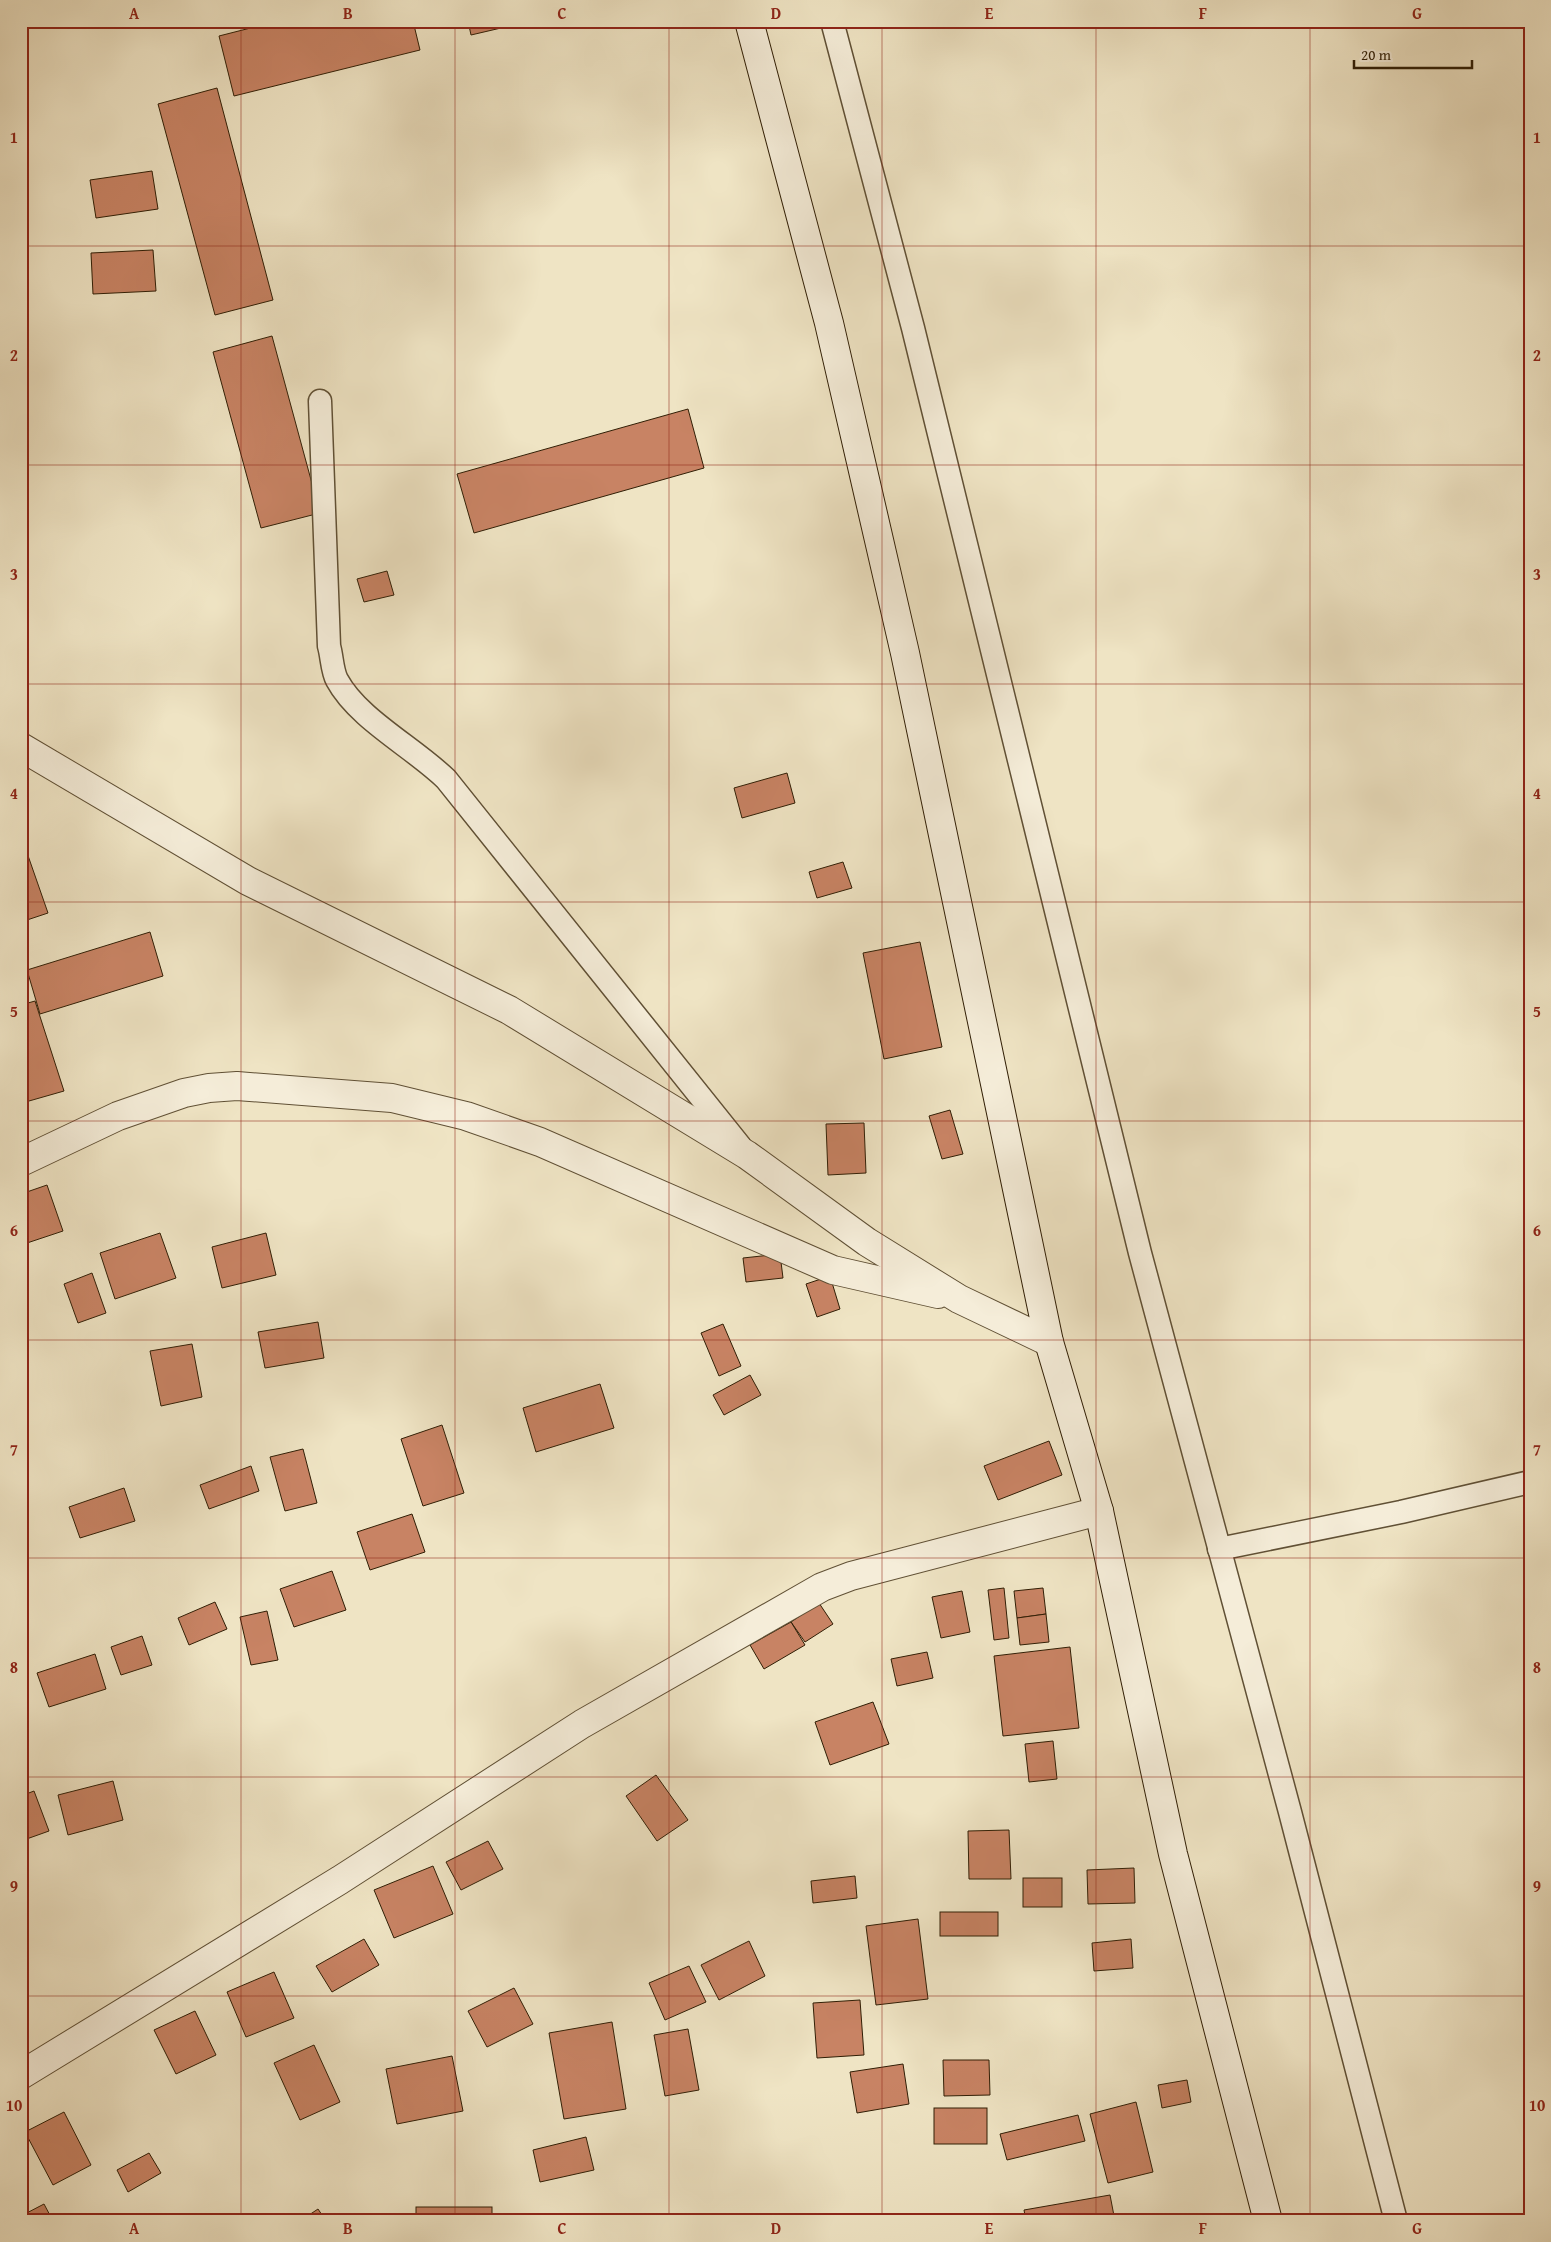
<svg xmlns="http://www.w3.org/2000/svg" width="1551" height="2242" viewBox="0 0 1551 2242" font-family="'Gentium Book Plus',serif">
	<rect width="100%" height="100%" fill="#efe4c4"/>
	<filter id="stains"><feTurbulence type="fractalNoise" baseFrequency=".004" numOctaves="4"/><feColorMatrix values="0 0 0 0 .2 0 0 0 0 .09 0 0 0 0 .02 0 0 0 .5 -.17"/></filter>
	<radialGradient id="worn" r=".72"><stop offset=".6" stop-color="#630" stop-opacity="0"/><stop offset="1" stop-color="#630" stop-opacity=".3"/></radialGradient>
	<g fill="#c88364" stroke="#301e05">
		<path d="M 278,21 L 413,21 L 420,50 L 234,96 L 219,36 Z"/>
		<path d="M 468,21 L 531,21 L 471,35 Z"/>
		<path d="M 217,88 L 273,300 L 215,315 L 158,104 Z"/>
		<path d="M 152,171 L 158,209 L 96,218 L 90,180 Z"/>
		<path d="M 153,250 L 156,291 L 93,294 L 91,253 Z"/>
		<path d="M 272,336 L 320,513 L 261,528 L 213,352 Z"/>
		<path d="M 688,409 L 704,468 L 474,533 L 457,474 Z"/>
		<path d="M 387,571 L 394,595 L 364,602 L 357,579 Z"/>
		<path d="M 787,773 L 795,803 L 742,818 L 734,788 Z"/>
		<path d="M 25,847 L 48,913 L 21,922 L 21,849 Z"/>
		<path d="M 843,862 L 852,888 L 817,898 L 809,872 Z"/>
		<path d="M 150,932 L 163,976 L 40,1014 L 27,970 Z"/>
		<path d="M 920,942 L 942,1047 L 884,1059 L 863,953 Z"/>
		<path d="M 35,1001 L 64,1091 L 22,1103 L 21,1005 Z"/>
		<path d="M 950,1110 L 963,1154 L 942,1159 L 929,1116 Z"/>
		<path d="M 864,1123 L 866,1173 L 828,1175 L 826,1124 Z"/>
		<path d="M 47,1185 L 63,1231 L 21,1245 L 21,1194 Z"/>
		<path d="M 160,1233 L 176,1278 L 115,1299 L 100,1253 Z"/>
		<path d="M 266,1233 L 276,1275 L 222,1288 L 212,1247 Z"/>
		<path d="M 780,1254 L 783,1278 L 746,1282 L 743,1258 Z"/>
		<path d="M 92,1273 L 106,1313 L 78,1323 L 64,1284 Z"/>
		<path d="M 830,1276 L 840,1309 L 817,1317 L 806,1284 Z"/>
		<path d="M 318,1322 L 324,1358 L 265,1368 L 258,1332 Z"/>
		<path d="M 723,1324 L 741,1366 L 719,1376 L 701,1333 Z"/>
		<path d="M 192,1344 L 202,1397 L 161,1406 L 150,1351 Z"/>
		<path d="M 750,1375 L 761,1395 L 724,1415 L 713,1395 Z"/>
		<path d="M 600,1384 L 614,1428 L 536,1452 L 523,1408 Z"/>
		<path d="M 442,1425 L 464,1493 L 423,1506 L 401,1439 Z"/>
		<path d="M 1049,1441 L 1062,1475 L 998,1500 L 984,1466 Z"/>
		<path d="M 303,1449 L 317,1503 L 285,1511 L 270,1457 Z"/>
		<path d="M 251,1466 L 259,1491 L 209,1509 L 200,1485 Z"/>
		<path d="M 124,1488 L 135,1521 L 80,1538 L 69,1507 Z"/>
		<path d="M 412,1514 L 425,1552 L 370,1570 L 357,1532 Z"/>
		<path d="M 332,1571 L 346,1610 L 294,1627 L 280,1589 Z"/>
		<path d="M 1004,1588 L 1009,1638 L 994,1640 L 988,1590 Z"/>
		<path d="M 1043,1588 L 1046,1614 L 1017,1618 L 1014,1591 Z"/>
		<path d="M 962,1591 L 970,1632 L 941,1638 L 932,1597 Z"/>
		<path d="M 215,1602 L 227,1629 L 189,1645 L 178,1618 Z"/>
		<path d="M 819,1603 L 833,1624 L 805,1642 L 791,1622 Z"/>
		<path d="M 267,1611 L 278,1660 L 251,1665 L 240,1617 Z"/>
		<path d="M 1046,1614 L 1049,1642 L 1020,1645 L 1017,1618 Z"/>
		<path d="M 791,1622 L 805,1645 L 764,1669 L 750,1645 Z"/>
		<path d="M 142,1636 L 152,1665 L 121,1675 L 111,1647 Z"/>
		<path d="M 1070,1647 L 1079,1728 L 1003,1736 L 994,1656 Z"/>
		<path d="M 927,1652 L 933,1678 L 897,1686 L 891,1659 Z"/>
		<path d="M 95,1654 L 106,1689 L 49,1707 L 37,1673 Z"/>
		<path d="M 873,1702 L 889,1744 L 830,1765 L 815,1722 Z"/>
		<path d="M 1053,1741 L 1057,1779 L 1029,1782 L 1025,1744 Z"/>
		<path d="M 656,1775 L 688,1820 L 657,1841 L 626,1796 Z"/>
		<path d="M 113,1781 L 123,1820 L 68,1835 L 58,1795 Z"/>
		<path d="M 34,1791 L 49,1831 L 21,1841 L 21,1796 Z"/>
		<path d="M 1009,1830 L 1011,1879 L 969,1879 L 968,1831 Z"/>
		<path d="M 488,1841 L 503,1869 L 461,1890 L 446,1862 Z"/>
		<path d="M 433,1866 L 453,1914 L 394,1938 L 374,1890 Z"/>
		<path d="M 1134,1868 L 1135,1903 L 1088,1904 L 1087,1870 Z"/>
		<path d="M 855,1876 L 857,1898 L 813,1903 L 811,1881 Z"/>
		<rect x="1023" y="1878" width="39" height="29"/>
		<rect x="940" y="1912" width="58" height="24"/>
		<path d="M 918,1919 L 928,1999 L 876,2005 L 866,1926 Z"/>
		<path d="M 364,1939 L 379,1965 L 332,1992 L 316,1966 Z"/>
		<path d="M 1131,1939 L 1133,1968 L 1094,1971 L 1092,1943 Z"/>
		<path d="M 749,1941 L 765,1976 L 719,2000 L 701,1965 Z"/>
		<path d="M 689,1966 L 706,2002 L 665,2020 L 649,1983 Z"/>
		<path d="M 274,1972 L 294,2018 L 246,2037 L 227,1992 Z"/>
		<path d="M 514,1988 L 533,2024 L 487,2047 L 468,2011 Z"/>
		<path d="M 860,2000 L 864,2055 L 817,2058 L 813,2003 Z"/>
		<path d="M 195,2011 L 216,2055 L 176,2074 L 154,2030 Z"/>
		<path d="M 612,2022 L 626,2109 L 564,2119 L 549,2033 Z"/>
		<path d="M 688,2029 L 699,2090 L 665,2096 L 654,2035 Z"/>
		<path d="M 314,2045 L 340,2102 L 300,2120 L 274,2063 Z"/>
		<path d="M 452,2056 L 463,2111 L 397,2124 L 386,2069 Z"/>
		<path d="M 943,2060 L 989,2060 L 990,2095 L 944,2096 Z"/>
		<path d="M 903,2064 L 909,2104 L 857,2113 L 850,2072 Z"/>
		<path d="M 1187,2080 L 1191,2102 L 1162,2108 L 1158,2085 Z"/>
		<path d="M 1136,2102 L 1153,2172 L 1108,2183 L 1090,2114 Z"/>
		<rect x="934" y="2108" width="53" height="36"/>
		<path d="M 64,2112 L 91,2165 L 53,2185 L 25,2132 Z"/>
		<path d="M 1078,2115 L 1085,2141 L 1007,2160 L 1000,2134 Z"/>
		<path d="M 586,2137 L 594,2170 L 540,2182 L 533,2150 Z"/>
		<path d="M 149,2153 L 161,2173 L 128,2192 L 117,2170 Z"/>
		<path d="M 21,2161 L 27,2172 L 21,2175 Z"/>
		<path d="M 1110,2195 L 1115,2221 L 1026,2221 L 1024,2210 Z"/>
		<path d="M 44,2204 L 53,2221 L 21,2221 L 21,2216 Z"/>
		<rect x="416" y="2207" width="76" height="14"/>
		<path d="M 318,2209 L 326,2221 L 300,2221 Z"/>
	</g>
	<g fill="none" stroke-linecap="round" stroke-linejoin="round">
		<g stroke="#605035" stroke-width="25">
			<g id="lane">
				<path d="M 832,21 L 913,328 L 1140,1253 L 1290,1812 L 1396,2221"/>
				<path d="M 320,401 L 329,646 C 332,656 332,671 337,680 C 358,719 413,747 446,779 L 740,1146"/>
				<path d="M 1219,1549 L 1401,1512 L 1530,1482"/>
			</g>
		</g>
		<g stroke="#605035" stroke-width="30">
			<g id="street">
				<path d="M 21,747 L 248,881 L 509,1010 L 747,1155 L 867,1242 L 959,1299 L 1049,1342"/>
				<path d="M 21,1162 L 118,1116 L 184,1093 L 209,1088 L 237,1086 L 392,1098 L 466,1116 L 540,1142 L 833,1270 L 938,1294"/>
				<path d="M 21,2075 L 340,1880 L 582,1724 L 822,1587 L 851,1576 L 1099,1511"/>
			</g>
		</g>
		<g stroke="#301e05" stroke-width="30">
			<path id="secondary" d="M 749,21 L 829,323 L 905,653 L 1049,1342 L 1099,1511 L 1173,1854 L 1268,2221"/>
		</g>
		<use href="#lane" stroke="#f5edd9" stroke-width="22"/>
		<use href="#street" stroke="#f5edd9" stroke-width="28"/>
		<use href="#secondary" stroke="#f5edd9" stroke-width="28"/>
	</g>
	<path fill="none" stroke="#8f2418" stroke-width="1" stroke-opacity="0.55" d="M 241,21 L 241,2221M 455,21 L 455,2221M 669,21 L 669,2221M 882,21 L 882,2221M 1096,21 L 1096,2221M 1310,21 L 1310,2221M 21,246 L 1530,246M 21,465 L 1530,465M 21,684 L 1530,684M 21,902 L 1530,902M 21,1121 L 1530,1121M 21,1340 L 1530,1340M 21,1558 L 1530,1558M 21,1777 L 1530,1777M 21,1996 L 1530,1996"/>
	<rect width="1551" height="2242" fill="none" stroke="#efe4c4" stroke-width="55"/>
	<path d="M1354 60v8h118v-8" fill="none" stroke="#301e05" stroke-width="2.5"/>
	<text x="1361" y="60" font-size="15" fill="#301e05" stroke="#f5edd9" stroke-width="4" paint-order="stroke">20 m</text>
	<rect x="28" y="28" width="1496" height="2186" fill="none" stroke="#8f2418" stroke-width="2"/>
	<g font-size="16" text-anchor="middle" font-weight="bold" fill="#8f2418">
		<text x="134" y="19">A</text>
		<text x="348" y="19">B</text>
		<text x="562" y="19">C</text>
		<text x="776" y="19">D</text>
		<text x="989" y="19">E</text>
		<text x="1203" y="19">F</text>
		<text x="1417" y="19">G</text>
		<text x="14" y="143">1</text>
		<text x="1537" y="143">1</text>
		<text x="14" y="361">2</text>
		<text x="1537" y="361">2</text>
		<text x="14" y="580">3</text>
		<text x="1537" y="580">3</text>
		<text x="14" y="799">4</text>
		<text x="1537" y="799">4</text>
		<text x="14" y="1017">5</text>
		<text x="1537" y="1017">5</text>
		<text x="14" y="1236">6</text>
		<text x="1537" y="1236">6</text>
		<text x="14" y="1455">7</text>
		<text x="1537" y="1455">7</text>
		<text x="14" y="1673">8</text>
		<text x="1537" y="1673">8</text>
		<text x="14" y="1892">9</text>
		<text x="1537" y="1892">9</text>
		<text x="14" y="2111">10</text>
		<text x="1537" y="2111">10</text>
		<text x="134" y="2234">A</text>
		<text x="348" y="2234">B</text>
		<text x="562" y="2234">C</text>
		<text x="776" y="2234">D</text>
		<text x="989" y="2234">E</text>
		<text x="1203" y="2234">F</text>
		<text x="1417" y="2234">G</text>
	</g>
	<rect width="100%" height="100%" filter="url(#stains)"/>
	<rect width="100%" height="100%" fill="url(#worn)"/>
</svg>
